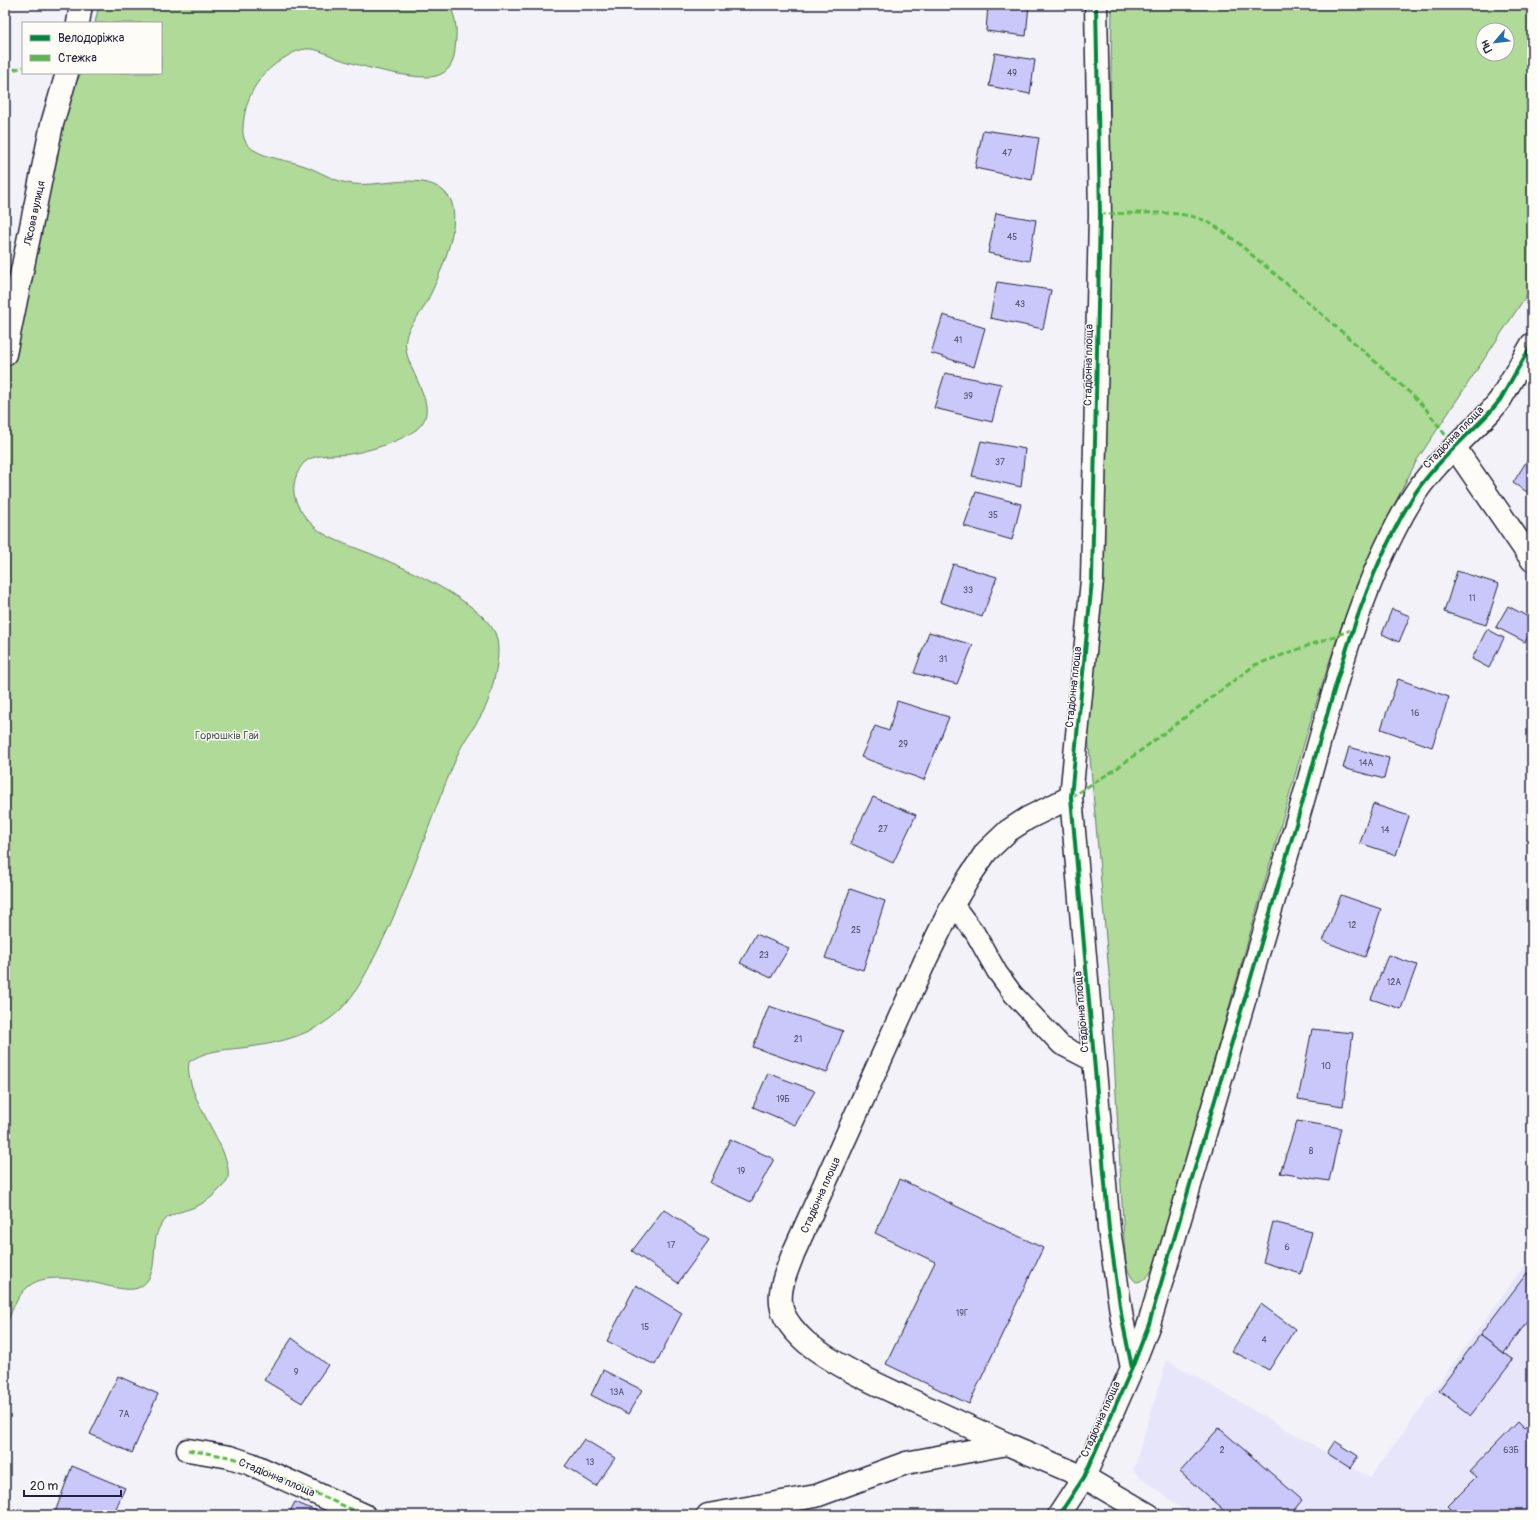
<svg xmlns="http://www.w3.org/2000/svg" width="1537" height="1520" viewBox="0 0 1537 1520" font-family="Pangolin,sans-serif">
	<rect width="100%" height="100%" fill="#f3f2f8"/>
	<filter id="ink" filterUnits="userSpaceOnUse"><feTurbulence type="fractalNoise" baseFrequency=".025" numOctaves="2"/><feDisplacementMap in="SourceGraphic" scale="8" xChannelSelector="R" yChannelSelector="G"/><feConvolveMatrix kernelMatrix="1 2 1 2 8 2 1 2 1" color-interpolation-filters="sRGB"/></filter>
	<g filter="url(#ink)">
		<path fill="#e7e5f9" d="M 1532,1255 L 1532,1515 L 1190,1515 L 1133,1471 L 1167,1360 L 1370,1478 Z"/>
		<g fill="#afda98" stroke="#687e6a" fill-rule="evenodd">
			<path d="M 99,5 L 450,5 C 457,21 457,32 455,49 C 454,62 450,72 436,76 C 417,81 359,66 339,59 C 328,55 318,48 306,49 C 296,50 289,55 281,60 C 257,76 245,98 243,127 C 242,137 245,144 254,150 C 268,159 289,160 305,166 C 319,171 332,180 347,183 C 378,190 427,167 449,197 C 465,221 437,283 424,307 C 419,317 408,326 406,338 C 400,367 445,406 417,429 C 402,441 369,451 350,454 C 336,456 318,453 306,461 C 300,466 295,476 294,485 C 291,504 310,526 326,535 C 342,544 360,549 376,556 C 406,568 482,603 495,633 C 502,650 495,677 490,695 C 485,713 474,726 464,742 C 458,752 454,764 449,775 C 425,833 407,893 378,950 C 367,971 357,993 340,1010 C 317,1033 281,1043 249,1047 C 228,1050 207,1049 189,1062 C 183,1097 233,1148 228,1178 C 226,1184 221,1188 217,1192 C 211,1198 204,1203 197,1206 C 187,1211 172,1212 164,1221 C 146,1239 164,1276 138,1288 C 129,1291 117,1288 108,1286 C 87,1281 47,1271 29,1286 C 16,1296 11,1314 5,1328 L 5,376 L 61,87 L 77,81 L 81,73 L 161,73 L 161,23 L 95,23 Z"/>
			<path d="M 1112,5 L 1532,5 L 1532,287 L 1417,460 L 1394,505 L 1349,606 L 1337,638 L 1309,726 L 1160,1250 C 1155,1262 1151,1281 1136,1282 C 1125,1274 1125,1253 1124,1240 L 1110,984 L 1085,701 L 1109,200 ZM 1483,30 L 1507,30 L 1507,54 L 1483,54 Z"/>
		</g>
		<g fill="#cac8fb" stroke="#22223b">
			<path d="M 988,5 L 1029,5 L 1026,36 L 986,31 Z"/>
			<path d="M 995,53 L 1035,60 L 1030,94 L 989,86 Z"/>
			<path d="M 983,130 L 1039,138 L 1032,180 L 975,168 Z"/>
			<path d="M 996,213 L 1036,220 L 1029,261 L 988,253 Z"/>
			<path d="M 997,282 L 1051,290 L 1043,329 L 990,318 Z"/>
			<path d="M 943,315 L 985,328 L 974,367 L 931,353 Z"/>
			<path d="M 945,373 L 1001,384 L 992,422 L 934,408 Z"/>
			<path d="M 981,441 L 1025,449 L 1021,487 L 972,476 Z"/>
			<path d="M 1531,454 L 1532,455 L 1532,495 L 1513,483 Z"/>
			<path d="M 976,492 L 1021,504 L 1012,540 L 964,526 Z"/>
			<path d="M 953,564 L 997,577 L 982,617 L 940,602 Z"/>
			<path d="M 1457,571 L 1499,584 L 1486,625 L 1444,612 Z"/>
			<path d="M 1508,606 L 1532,619 L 1532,629 L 1525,642 L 1496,627 Z"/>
			<path d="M 1392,609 L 1410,616 L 1399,642 L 1382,634 Z"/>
			<path d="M 1487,629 L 1504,638 L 1489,668 L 1472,659 Z"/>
			<path d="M 929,632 L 973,645 L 957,684 L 914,673 Z"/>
			<path d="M 1398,679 L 1449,697 L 1432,747 L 1381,729 Z"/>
			<path d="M 897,701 L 949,717 L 924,780 L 861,757 L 875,726 L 889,731 Z"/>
			<path d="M 1349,747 L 1389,758 L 1384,779 L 1343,768 Z"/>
			<path d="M 873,797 L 916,815 L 893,863 L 850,843 Z"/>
			<path d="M 1373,804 L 1409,816 L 1396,855 L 1360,843 Z"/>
			<path d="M 850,889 L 885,901 L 863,970 L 825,958 Z"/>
			<path d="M 1341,895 L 1381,909 L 1365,957 L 1323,941 Z"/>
			<path d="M 756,934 L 789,948 L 771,978 L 740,963 Z"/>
			<path d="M 1388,955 L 1417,965 L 1401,1009 L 1371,999 Z"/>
			<path d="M 769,1006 L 843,1031 L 827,1073 L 753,1047 Z"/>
			<path d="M 1312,1029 L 1353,1033 L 1343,1106 L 1298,1099 Z"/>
			<path d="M 768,1073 L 815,1091 L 795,1125 L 753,1107 Z"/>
			<path d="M 1297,1121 L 1341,1128 L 1329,1181 L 1280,1173 Z"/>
			<path d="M 730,1139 L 774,1159 L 751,1202 L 710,1183 Z"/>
			<path d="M 900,1179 L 1043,1248 L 969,1404 L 886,1364 L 935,1262 L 875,1233 Z"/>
			<path d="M 664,1209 L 709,1240 L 678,1283 L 632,1251 Z"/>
			<path d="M 1273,1222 L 1312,1232 L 1301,1274 L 1263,1262 Z"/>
			<path d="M 1527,1273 L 1532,1277 L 1532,1315 L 1504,1353 L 1480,1335 Z"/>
			<path d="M 636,1285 L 682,1313 L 655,1365 L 607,1341 Z"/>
			<path d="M 1261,1304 L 1295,1329 L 1269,1370 L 1232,1351 Z"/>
			<path d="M 1480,1335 L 1513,1360 L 1471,1415 L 1439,1390 Z"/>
			<path d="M 292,1338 L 328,1365 L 302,1403 L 264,1380 Z"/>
			<path d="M 603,1370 L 642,1390 L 628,1414 L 591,1395 Z"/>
			<path d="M 118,1376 L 158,1394 L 132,1453 L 90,1434 Z"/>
			<path d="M 1532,1421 L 1532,1515 L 1457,1515 L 1448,1506 L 1476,1478 L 1469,1472 L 1517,1422 L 1524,1429 Z"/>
			<path d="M 1219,1428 L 1302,1500 L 1290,1515 L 1229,1515 L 1180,1472 Z"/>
			<path d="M 584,1439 L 615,1458 L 596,1486 L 565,1466 Z"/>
			<path d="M 1335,1441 L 1358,1456 L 1350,1468 L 1327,1453 Z"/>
			<path d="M 72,1466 L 125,1488 L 113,1515 L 54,1515 Z"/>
			<path d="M 295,1502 L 326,1515 L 288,1515 Z"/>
			<path d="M 508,1510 L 515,1515 L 505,1515 Z"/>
		</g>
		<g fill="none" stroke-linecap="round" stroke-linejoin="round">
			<g stroke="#22223b" stroke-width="22">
				<path id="service" d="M 953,904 L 975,933 L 997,972 L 1013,994 L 1061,1045 L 1094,1062"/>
			</g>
			<g stroke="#22223b" stroke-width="25">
				<g id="minor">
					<path d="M 78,23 L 81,5"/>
					<path d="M 5,354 L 52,124 L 67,73"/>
					<path d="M 1455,448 L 1532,560"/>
					<path d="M 1132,1368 L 1149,1324 C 1198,1156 1248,989 1297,821 C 1329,713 1353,597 1411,500 C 1428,470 1466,437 1490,412 L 1500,400 L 1532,344"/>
					<path d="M 1007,1444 C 972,1428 937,1412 902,1396 C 870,1381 835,1365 807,1343 C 798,1335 785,1321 782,1309 C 777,1290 787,1271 793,1254 L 926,959 L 953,904 L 970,876 L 986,852 L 1008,831 L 1028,818 L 1071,797"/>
					<path d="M 188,1450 L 230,1457 L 251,1464 L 364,1515"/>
					<path d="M 708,1515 L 816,1496 L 906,1463 L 1007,1444 L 1084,1477 L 1149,1515"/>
					<path d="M 1059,1515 L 1084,1477 L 1132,1368 L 1122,1319 L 1109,1229 L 1071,797 L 1092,580 L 1100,214 L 1096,5"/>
				</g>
			</g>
			<use href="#service" stroke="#fdfcf7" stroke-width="19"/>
			<use href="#minor" stroke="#fdfcf7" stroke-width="22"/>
			<g stroke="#58b947" stroke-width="3" stroke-dasharray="6 3" stroke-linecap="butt">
				<path d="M 5,72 L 23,67"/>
				<path d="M 1100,214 C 1128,214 1179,209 1203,220 C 1226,230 1245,250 1264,265 C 1314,306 1361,349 1409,392 L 1426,409 L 1455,448"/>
				<path d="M 1071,797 L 1116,769 L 1255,665 L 1354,629"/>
				<path d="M 188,1450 L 230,1457 L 251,1464 L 364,1515"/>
			</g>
			<g stroke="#fdfcf7" stroke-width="6">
				<g id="cycleway">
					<path d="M 1132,1368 L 1149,1324 C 1198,1156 1248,989 1297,821 C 1329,713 1353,597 1411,500 C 1428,470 1466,437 1490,412 L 1500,400 L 1532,344"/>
					<path d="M 1059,1515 L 1084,1477 L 1132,1368 L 1122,1319 L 1109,1229 L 1071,797 L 1092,580 L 1100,214 L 1096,5"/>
				</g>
			</g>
			<use href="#cycleway" stroke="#00873e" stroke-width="4"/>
		</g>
	</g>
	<g text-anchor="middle" stroke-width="3" stroke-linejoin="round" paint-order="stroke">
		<g font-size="9" fill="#4c4c6b">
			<text x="1012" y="76">49</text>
			<text x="1007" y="156">47</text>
			<text x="1012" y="240">45</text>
			<text x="1020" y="307">43</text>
			<text x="958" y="343">41</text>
			<text x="968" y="399">39</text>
			<text x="1000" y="465">37</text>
			<text x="993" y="518">35</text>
			<text x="968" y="593">33</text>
			<text x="1472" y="601">11</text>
			<text x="943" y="662">31</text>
			<text x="1415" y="716">16</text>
			<text x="903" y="747">29</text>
			<text x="1366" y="766">14А</text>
			<text x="883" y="832">27</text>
			<text x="1385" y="833">14</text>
			<text x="1352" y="928">12</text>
			<text x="856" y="933">25</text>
			<text x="764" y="958">23</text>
			<text x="1394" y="985">12А</text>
			<text x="798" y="1042">21</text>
			<text x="1326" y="1069">10</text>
			<text x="783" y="1102">19Б</text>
			<text x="1311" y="1154">8</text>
			<text x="741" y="1174">19</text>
			<text x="671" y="1248">17</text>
			<text x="1287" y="1250">6</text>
			<text x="962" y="1316">19Г</text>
			<text x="645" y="1330">15</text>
			<text x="1264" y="1343">4</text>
			<text x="296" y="1375">9</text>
			<text x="617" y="1395">13А</text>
			<text x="124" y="1417">7А</text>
			<text x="1222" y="1453">2</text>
			<text x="1511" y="1453">63Б</text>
			<text x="590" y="1465">13</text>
		</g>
		<g font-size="11" fill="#22223b" stroke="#fdfcf7">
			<text transform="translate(34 213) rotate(-78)" y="4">Лісова вулиця</text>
			<text transform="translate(1088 365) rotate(-89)" y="4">Стадіонна площа</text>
			<text transform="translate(1453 437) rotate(-46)" y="4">Стадіонна площа</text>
			<text transform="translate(1073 687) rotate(-84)" y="4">Стадіонна площа</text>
			<text transform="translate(1081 1012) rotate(-95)" y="4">Стадіонна площа</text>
			<text transform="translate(820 1195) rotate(-66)" y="4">Стадіонна площа</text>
			<text transform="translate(1100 1419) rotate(-66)" y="4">Стадіонна площа</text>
			<text transform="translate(277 1477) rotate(23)" y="4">Стадіонна площа</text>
		</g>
		<g font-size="11" fill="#4c5957" stroke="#fdfcf7">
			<text x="227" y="739">Горюшків Гай</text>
		</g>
	</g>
	<rect width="1537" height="1520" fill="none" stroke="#fdfcf7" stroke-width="20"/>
	<rect x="10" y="10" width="1517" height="1500" fill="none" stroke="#22223b" stroke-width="1.5" filter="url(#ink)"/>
	<rect x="22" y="22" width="140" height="52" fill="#fdfcf7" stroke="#a5a5ac"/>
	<rect x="30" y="35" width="20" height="6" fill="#00873e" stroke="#a5a5ac"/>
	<text x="58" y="42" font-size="12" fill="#22223b">Велодоріжка</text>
	<rect x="30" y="55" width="20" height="6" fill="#58b947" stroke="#a5a5ac"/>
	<text x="58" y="62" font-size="12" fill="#22223b">Стежка</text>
	<g transform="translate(1495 42) rotate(242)"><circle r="19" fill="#fdfcf7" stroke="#a5a5ac"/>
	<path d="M0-3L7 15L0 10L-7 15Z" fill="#1f6fb2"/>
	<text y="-6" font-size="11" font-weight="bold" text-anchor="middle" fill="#22223b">Пн</text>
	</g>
	<path d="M24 1490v6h97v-6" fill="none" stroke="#22223b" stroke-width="2"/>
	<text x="30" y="1490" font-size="12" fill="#22223b" stroke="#fdfcf7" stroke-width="3" paint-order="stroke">20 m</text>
</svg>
